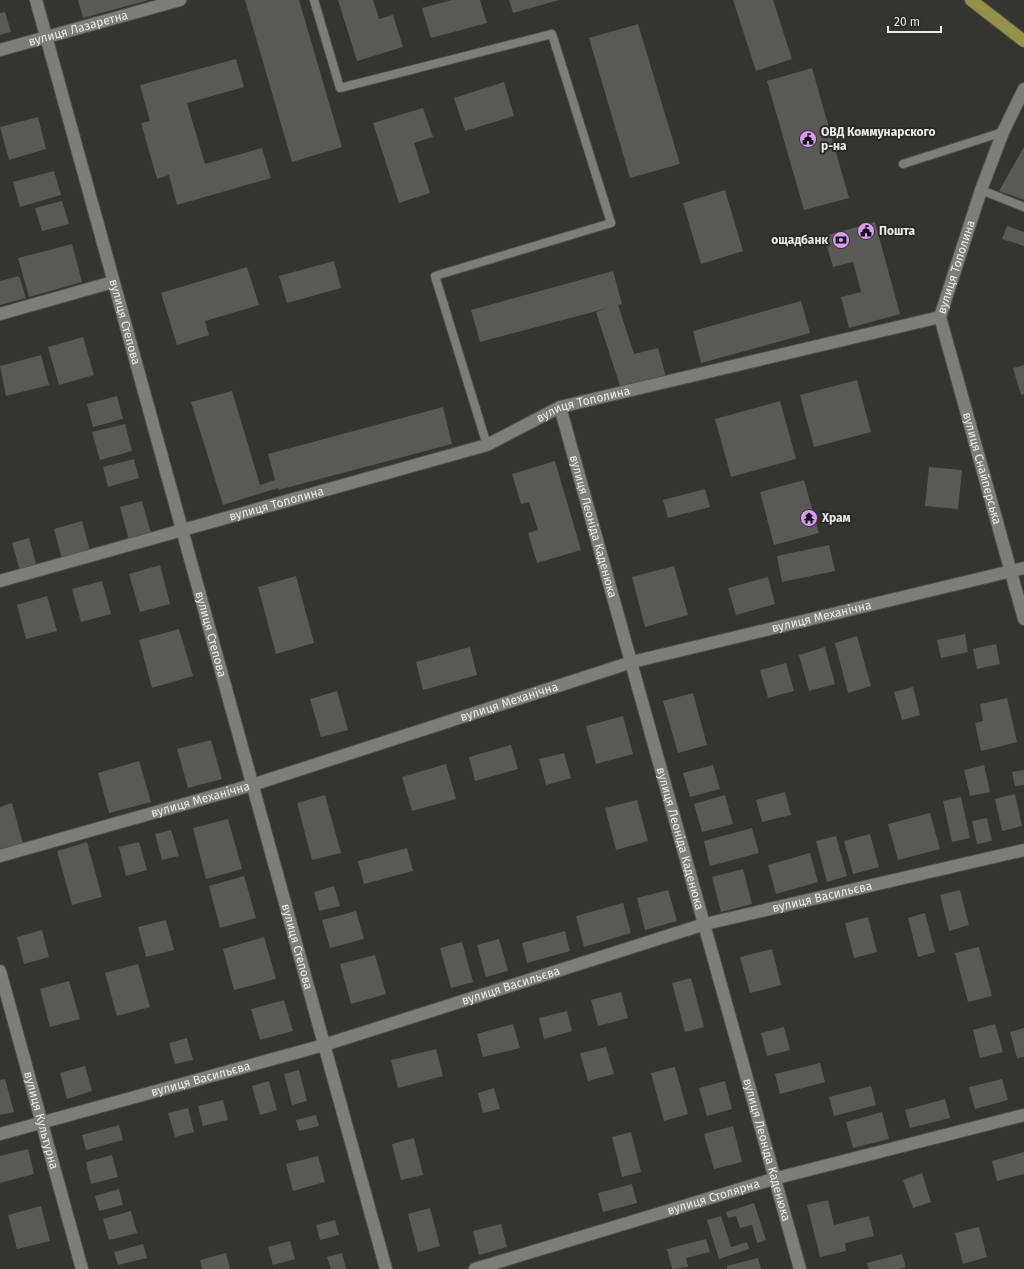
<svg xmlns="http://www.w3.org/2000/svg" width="1024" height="1269" viewBox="0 0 1024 1269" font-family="'Fira Sans',sans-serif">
	<rect width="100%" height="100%" fill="#343430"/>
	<g fill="#595955">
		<path d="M 78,0 L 149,0 L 83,18 Z"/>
		<path d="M 245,0 L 299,0 L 342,147 L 292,162 Z"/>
		<path d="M 338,0 L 373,0 L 379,19 L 393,15 L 403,47 L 357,61 Z"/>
		<path d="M 452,0 L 480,0 L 487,23 L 431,38 L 422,8 Z"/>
		<path d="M 509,0 L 559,0 L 513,13 Z"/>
		<path d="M 733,0 L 773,0 L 792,59 L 756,71 Z"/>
		<path d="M 5,12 L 11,32 L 0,35 L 0,13 Z"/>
		<path d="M 638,24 L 680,164 L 630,178 L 589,38 Z"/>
		<path d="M 236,59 L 244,87 L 187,103 L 205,164 L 262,148 L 271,178 L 177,205 L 169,175 L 157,179 L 141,123 L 150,121 L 140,85 Z"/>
		<path d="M 812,68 L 849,198 L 804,210 L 767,81 Z"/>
		<path d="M 504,82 L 514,116 L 465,131 L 454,98 Z"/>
		<path d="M 423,108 L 433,137 L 414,143 L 430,193 L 399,203 L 373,123 Z"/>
		<path d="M 38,117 L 46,149 L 9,160 L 0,127 Z"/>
		<path d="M 1024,147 L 1024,200 L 999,191 Z"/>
		<path d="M 54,171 L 61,195 L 20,207 L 13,182 Z"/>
		<path d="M 725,190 L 743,251 L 701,264 L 683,203 Z"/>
		<path d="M 62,201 L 69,224 L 42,231 L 35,208 Z"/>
		<path d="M 875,222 L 900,314 L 849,328 L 841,297 L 861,292 L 853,262 L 833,267 L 824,236 Z"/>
		<path d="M 1007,226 L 1024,232 L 1024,246 L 1002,239 Z"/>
		<path d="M 72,244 L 82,282 L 29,297 L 18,258 Z"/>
		<path d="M 334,261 L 341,288 L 287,303 L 279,276 Z"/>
		<path d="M 247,267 L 259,305 L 205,321 L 209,335 L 177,345 L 161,293 Z"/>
		<path d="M 613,271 L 622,304 L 618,305 L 634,354 L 658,348 L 666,377 L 621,389 L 596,312 L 608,308 L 480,342 L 471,310 Z"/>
		<path d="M 19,276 L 26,298 L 0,305 L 0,281 Z"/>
		<path d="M 801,301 L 810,333 L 701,363 L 693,331 Z"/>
		<path d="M 83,337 L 94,375 L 59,385 L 48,347 Z"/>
		<path d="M 41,355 L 49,385 L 6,396 L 0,366 Z"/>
		<path d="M 1024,365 L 1024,394 L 1021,395 L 1013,368 Z"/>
		<path d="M 857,380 L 871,432 L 814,447 L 800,395 Z"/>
		<path d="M 232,391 L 260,485 L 275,480 L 268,454 L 443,407 L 452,444 L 278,490 L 278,488 L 223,505 L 191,402 Z"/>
		<path d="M 117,396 L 123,419 L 93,427 L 87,404 Z"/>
		<path d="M 780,401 L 796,459 L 731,477 L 715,419 Z"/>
		<path d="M 125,424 L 132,451 L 100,460 L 92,432 Z"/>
		<path d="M 134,459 L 139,478 L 108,487 L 103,467 Z"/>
		<path d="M 555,461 L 581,550 L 537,563 L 528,533 L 538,530 L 529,502 L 521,504 L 512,474 Z"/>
		<path d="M 929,467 L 962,470 L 958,509 L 925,506 Z"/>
		<path d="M 804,480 L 819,533 L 774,545 L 760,492 Z"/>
		<path d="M 705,489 L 710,507 L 668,518 L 663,500 Z"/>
		<path d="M 142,501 L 151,534 L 129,540 L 120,507 Z"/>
		<path d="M 82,521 L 90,551 L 62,559 L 54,529 Z"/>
		<path d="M 29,538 L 37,567 L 20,571 L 12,543 Z"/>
		<path d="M 829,545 L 835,571 L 782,582 L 777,556 Z"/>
		<path d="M 160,565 L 170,604 L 140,612 L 129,574 Z"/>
		<path d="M 674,566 L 688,615 L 645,627 L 632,577 Z"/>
		<path d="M 296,576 L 314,643 L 276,654 L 258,587 Z"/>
		<path d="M 768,577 L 775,604 L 736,615 L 728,588 Z"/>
		<path d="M 102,581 L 111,614 L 81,622 L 72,589 Z"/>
		<path d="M 47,596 L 57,631 L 26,639 L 17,605 Z"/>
		<path d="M 179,629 L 193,676 L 152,688 L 139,640 Z"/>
		<path d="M 965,634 L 968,652 L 941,658 L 937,640 Z"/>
		<path d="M 857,636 L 871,686 L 848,693 L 835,643 Z"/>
		<path d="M 996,644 L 1000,664 L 977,669 L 973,649 Z"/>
		<path d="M 470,647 L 477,675 L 423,690 L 416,662 Z"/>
		<path d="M 825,647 L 835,684 L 809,691 L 799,655 Z"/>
		<path d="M 786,663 L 794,691 L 768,698 L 760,670 Z"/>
		<path d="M 913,687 L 920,715 L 902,720 L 894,692 Z"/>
		<path d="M 337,691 L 348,730 L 321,737 L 310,699 Z"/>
		<path d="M 693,693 L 707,745 L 678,753 L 663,701 Z"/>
		<path d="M 1007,698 L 1017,742 L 981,751 L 975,723 L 983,721 L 980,704 Z"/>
		<path d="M 623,716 L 633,754 L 596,764 L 586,726 Z"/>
		<path d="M 211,740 L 222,779 L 188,788 L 177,749 Z"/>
		<path d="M 511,745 L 518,769 L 475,781 L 469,757 Z"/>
		<path d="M 564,753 L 571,778 L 546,785 L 539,759 Z"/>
		<path d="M 139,761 L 151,802 L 109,813 L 98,773 Z"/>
		<path d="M 446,764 L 456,799 L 412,811 L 402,777 Z"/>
		<path d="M 713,765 L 720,789 L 690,797 L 683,773 Z"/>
		<path d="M 984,765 L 990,792 L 970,796 L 964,770 Z"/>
		<path d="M 1024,770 L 1024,785 L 1015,786 L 1012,772 Z"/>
		<path d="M 785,792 L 791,815 L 762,822 L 756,800 Z"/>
		<path d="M 1015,794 L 1022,826 L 1002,831 L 995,799 Z"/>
		<path d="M 325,795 L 341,853 L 312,860 L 297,803 Z"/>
		<path d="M 725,795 L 733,824 L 702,832 L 694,804 Z"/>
		<path d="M 961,797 L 970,838 L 952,842 L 943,801 Z"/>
		<path d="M 637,800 L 648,841 L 616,850 L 605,808 Z"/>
		<path d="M 12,803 L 23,844 L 0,851 L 0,807 Z"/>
		<path d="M 930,813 L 940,849 L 898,860 L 888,824 Z"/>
		<path d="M 987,818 L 992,841 L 977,844 L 972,821 Z"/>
		<path d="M 228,819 L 242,869 L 206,879 L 193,828 Z"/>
		<path d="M 752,828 L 759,853 L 710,866 L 704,841 Z"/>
		<path d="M 171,830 L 179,856 L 162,860 L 155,834 Z"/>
		<path d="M 870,834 L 879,867 L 853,874 L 844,841 Z"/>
		<path d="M 836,836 L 847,876 L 827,882 L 816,841 Z"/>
		<path d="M 87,842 L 102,897 L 72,905 L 57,851 Z"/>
		<path d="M 139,842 L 147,870 L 126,876 L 119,847 Z"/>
		<path d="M 407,848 L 413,871 L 364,884 L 358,861 Z"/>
		<path d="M 810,853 L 818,882 L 776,894 L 768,865 Z"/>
		<path d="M 743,869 L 752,904 L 721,912 L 712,877 Z"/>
		<path d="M 244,876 L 256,918 L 220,928 L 209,886 Z"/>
		<path d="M 334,886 L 340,906 L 319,911 L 314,892 Z"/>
		<path d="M 668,890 L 677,921 L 645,930 L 637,898 Z"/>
		<path d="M 960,890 L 969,925 L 949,931 L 940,895 Z"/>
		<path d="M 623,903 L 631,933 L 584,947 L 576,916 Z"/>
		<path d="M 356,911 L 364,939 L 330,948 L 322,920 Z"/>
		<path d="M 925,913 L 935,952 L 918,957 L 908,918 Z"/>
		<path d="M 868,917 L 877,952 L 854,958 L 845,923 Z"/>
		<path d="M 166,920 L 174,950 L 146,957 L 138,927 Z"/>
		<path d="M 42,930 L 49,957 L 24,964 L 17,937 Z"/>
		<path d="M 565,931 L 570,951 L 527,963 L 522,943 Z"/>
		<path d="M 264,937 L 276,979 L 234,990 L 223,949 Z"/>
		<path d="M 499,939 L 508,971 L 486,977 L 477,945 Z"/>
		<path d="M 462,942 L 473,982 L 451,988 L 440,948 Z"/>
		<path d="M 979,947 L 992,996 L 968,1002 L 955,953 Z"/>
		<path d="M 772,949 L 781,985 L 750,993 L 740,957 Z"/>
		<path d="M 375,955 L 386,994 L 351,1004 L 340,964 Z"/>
		<path d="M 138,964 L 150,1007 L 117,1016 L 105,973 Z"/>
		<path d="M 691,978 L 704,1027 L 685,1032 L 672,983 Z"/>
		<path d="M 69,981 L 80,1019 L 50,1027 L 40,989 Z"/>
		<path d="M 621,992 L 628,1018 L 598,1026 L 591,1000 Z"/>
		<path d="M 284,1000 L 293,1031 L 260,1040 L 251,1009 Z"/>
		<path d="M 567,1011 L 572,1031 L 544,1039 L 539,1018 Z"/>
		<path d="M 513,1024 L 520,1048 L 483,1057 L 477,1034 Z"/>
		<path d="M 995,1024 L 1003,1052 L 980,1058 L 973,1030 Z"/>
		<path d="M 784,1027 L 790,1050 L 767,1056 L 761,1033 Z"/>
		<path d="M 1024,1028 L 1024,1057 L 1017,1058 L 1010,1032 Z"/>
		<path d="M 187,1038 L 193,1060 L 175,1064 L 169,1043 Z"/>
		<path d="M 606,1047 L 614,1074 L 588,1081 L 580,1053 Z"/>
		<path d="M 436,1049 L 443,1076 L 398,1088 L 391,1060 Z"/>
		<path d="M 820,1063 L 825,1082 L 780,1094 L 775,1074 Z"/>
		<path d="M 85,1066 L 92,1091 L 67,1099 L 60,1073 Z"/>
		<path d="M 675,1067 L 688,1114 L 664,1121 L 651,1073 Z"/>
		<path d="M 299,1070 L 307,1101 L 292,1105 L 284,1074 Z"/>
		<path d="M 5,1079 L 14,1112 L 0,1115 L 0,1080 Z"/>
		<path d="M 1002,1079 L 1008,1100 L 975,1109 L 969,1087 Z"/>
		<path d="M 269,1081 L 277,1110 L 260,1115 L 252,1086 Z"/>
		<path d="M 725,1081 L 732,1109 L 707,1116 L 699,1088 Z"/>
		<path d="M 871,1086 L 876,1105 L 834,1116 L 829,1097 Z"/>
		<path d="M 494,1088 L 500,1109 L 483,1113 L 478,1093 Z"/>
		<path d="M 945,1099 L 950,1118 L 910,1128 L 905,1110 Z"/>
		<path d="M 223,1100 L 228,1120 L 203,1126 L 198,1106 Z"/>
		<path d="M 188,1108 L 194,1132 L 175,1137 L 168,1113 Z"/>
		<path d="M 882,1112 L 889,1139 L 853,1148 L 846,1122 Z"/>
		<path d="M 316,1115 L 319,1126 L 299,1131 L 296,1120 Z"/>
		<path d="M 119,1125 L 123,1140 L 86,1150 L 82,1135 Z"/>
		<path d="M 733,1126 L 742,1162 L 714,1169 L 704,1134 Z"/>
		<path d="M 631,1132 L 641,1172 L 622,1177 L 612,1137 Z"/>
		<path d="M 414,1138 L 423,1175 L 401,1180 L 392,1144 Z"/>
		<path d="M 28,1149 L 34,1174 L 0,1183 L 0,1156 Z"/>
		<path d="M 1024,1152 L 1024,1174 L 997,1181 L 992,1161 Z"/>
		<path d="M 112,1155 L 118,1177 L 91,1184 L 86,1162 Z"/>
		<path d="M 318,1156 L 325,1182 L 293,1191 L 286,1164 Z"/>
		<path d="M 922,1173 L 931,1202 L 913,1208 L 903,1180 Z"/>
		<path d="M 632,1184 L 637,1203 L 603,1212 L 598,1193 Z"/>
		<path d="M 119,1189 L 123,1205 L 99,1211 L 95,1196 Z"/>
		<path d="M 828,1200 L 834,1225 L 869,1216 L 874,1236 L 845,1243 L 846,1251 L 820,1257 L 807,1205 Z"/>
		<path d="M 754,1203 L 766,1240 L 757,1243 L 752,1225 L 740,1228 L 736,1216 L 728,1218 L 726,1212 Z"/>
		<path d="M 41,1206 L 50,1241 L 17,1249 L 8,1215 Z"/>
		<path d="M 430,1208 L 440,1246 L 418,1252 L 408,1214 Z"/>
		<path d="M 131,1211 L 137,1233 L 109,1240 L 103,1219 Z"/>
		<path d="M 721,1216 L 731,1247 L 747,1242 L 749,1249 L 719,1259 L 707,1220 Z"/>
		<path d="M 335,1220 L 339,1235 L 320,1240 L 316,1225 Z"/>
		<path d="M 501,1224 L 507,1247 L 479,1255 L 473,1231 Z"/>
		<path d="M 979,1227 L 987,1257 L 963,1264 L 955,1233 Z"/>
		<path d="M 706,1239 L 710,1252 L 686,1258 L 688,1267 L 672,1269 L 667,1249 Z"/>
		<path d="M 290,1241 L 295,1259 L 273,1265 L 268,1247 Z"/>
		<path d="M 143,1244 L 147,1258 L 118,1265 L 114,1252 Z"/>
		<path d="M 226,1253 L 230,1269 L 202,1269 L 200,1260 Z"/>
		<path d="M 342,1253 L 346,1269 L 331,1269 L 327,1257 Z"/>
		<path d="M 902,1254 L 906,1267 L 898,1269 L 869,1269 L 867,1263 Z"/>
		<path d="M 758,1258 L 761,1269 L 727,1269 L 727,1266 Z"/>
	</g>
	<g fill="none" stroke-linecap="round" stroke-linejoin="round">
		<g stroke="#51514e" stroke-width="10">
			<g id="lane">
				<path d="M 314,0 L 340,88 L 552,34 L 611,223 L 435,276 L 487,445"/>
				<path d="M 903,164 L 1003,132"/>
				<path d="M 981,190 L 1024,207"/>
			</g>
		</g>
		<g stroke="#51514e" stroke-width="14">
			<g id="street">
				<path id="s1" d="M 36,0 L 386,1269"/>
				<path id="s2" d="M 0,50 L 180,0"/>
				<path d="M 0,314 L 113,282"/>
				<path id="s3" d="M 940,317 L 1024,619"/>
				<path id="s4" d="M 560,407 L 800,1269"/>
				<path id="s5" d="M 0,581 L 487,445 L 560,407 L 940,317 L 981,190 L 1003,132 L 1024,89"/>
				<path id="s6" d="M 0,856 L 252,785 L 632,662 L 1024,568"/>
				<path id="s7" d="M 0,971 L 82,1269"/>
				<path id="s8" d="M 0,1134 L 324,1045 L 705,924 L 1024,850"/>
				<path id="s9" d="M 475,1269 L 773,1179 L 1024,1115"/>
			</g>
		</g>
		<g stroke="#51514e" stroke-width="14">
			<path id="primary" d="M 971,0 L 1024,41"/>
		</g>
		<use href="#lane" stroke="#7e7e79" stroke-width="8"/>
		<use href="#street" stroke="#7e7e79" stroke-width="12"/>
		<use href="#primary" stroke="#959248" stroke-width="12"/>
	</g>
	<defs>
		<g id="civic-disc" transform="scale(0.9)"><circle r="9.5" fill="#dc99f4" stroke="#2a2a26"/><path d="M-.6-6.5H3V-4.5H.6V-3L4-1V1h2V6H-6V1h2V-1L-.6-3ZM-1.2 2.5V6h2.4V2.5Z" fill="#111"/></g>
		<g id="bank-disc" transform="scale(0.9)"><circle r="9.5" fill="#dc99f4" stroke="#2a2a26"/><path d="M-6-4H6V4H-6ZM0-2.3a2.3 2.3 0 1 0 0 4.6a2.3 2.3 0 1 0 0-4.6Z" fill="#111"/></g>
		<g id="temple-disc" transform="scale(0.9)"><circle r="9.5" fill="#dc99f4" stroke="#2a2a26"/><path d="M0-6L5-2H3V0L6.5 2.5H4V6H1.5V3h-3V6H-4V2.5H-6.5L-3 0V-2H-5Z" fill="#111"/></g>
	</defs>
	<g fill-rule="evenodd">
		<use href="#civic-disc" x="808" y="139"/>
		<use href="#civic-disc" x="866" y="231"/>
		<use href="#bank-disc" x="841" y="240"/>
		<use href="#temple-disc" x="809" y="518"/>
	</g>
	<g text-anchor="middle" stroke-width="4" stroke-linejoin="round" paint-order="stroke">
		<g font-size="12" fill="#e9e9e7" stroke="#2a2a26">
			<text dy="4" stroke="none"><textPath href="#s2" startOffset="81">вулиця Лазаретна</textPath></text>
			<text dy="4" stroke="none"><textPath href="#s5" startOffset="1031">вулиця Тополина</textPath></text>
			<text dy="4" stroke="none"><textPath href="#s1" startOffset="334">вулиця Степова</textPath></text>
			<text dy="4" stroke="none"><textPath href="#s5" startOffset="611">вулиця Тополина</textPath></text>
			<text dy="4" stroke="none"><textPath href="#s3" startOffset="157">вулиця Снайперська</textPath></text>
			<text dy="4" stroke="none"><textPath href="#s5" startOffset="287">вулиця Тополина</textPath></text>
			<text dy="4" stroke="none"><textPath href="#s4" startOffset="124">вулиця Леоніда Каденюка</textPath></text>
			<text dy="4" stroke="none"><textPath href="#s6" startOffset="856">вулиця Механічна</textPath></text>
			<text dy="4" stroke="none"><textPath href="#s1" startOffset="658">вулиця Степова</textPath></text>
			<text dy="4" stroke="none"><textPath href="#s6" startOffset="532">вулиця Механічна</textPath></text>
			<text dy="4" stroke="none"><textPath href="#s6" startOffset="208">вулиця Механічна</textPath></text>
			<text dy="4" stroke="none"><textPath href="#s4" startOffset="448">вулиця Леоніда Каденюка</textPath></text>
			<text dy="4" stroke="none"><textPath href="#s8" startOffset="856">вулиця Васильєва</textPath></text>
			<text dy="4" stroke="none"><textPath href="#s1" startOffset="982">вулиця Степова</textPath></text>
			<text dy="4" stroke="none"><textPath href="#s8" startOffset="532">вулиця Васильєва</textPath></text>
			<text dy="4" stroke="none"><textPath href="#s8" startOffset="208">вулиця Васильєва</textPath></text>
			<text dy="4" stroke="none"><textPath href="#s7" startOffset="155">вулиця Культурна</textPath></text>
			<text dy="4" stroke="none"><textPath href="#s4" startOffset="771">вулиця Леоніда Каденюка</textPath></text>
			<text dy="4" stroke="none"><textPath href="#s9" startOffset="249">вулиця Столярна</textPath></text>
		</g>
		<g font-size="12" font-weight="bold" fill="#e9e9e7" stroke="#2a2a26" text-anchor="start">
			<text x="821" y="136">ОВД Коммунарского<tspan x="821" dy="14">р-на</tspan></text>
			<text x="879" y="235">Пошта</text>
			<text x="828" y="244" text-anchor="end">ощадбанк</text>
			<text x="822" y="522">Храм</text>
		</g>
	</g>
	<path d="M888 26v6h53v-6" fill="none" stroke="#e9e9e7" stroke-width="2"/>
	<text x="894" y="26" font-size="12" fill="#e9e9e7" stroke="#2a2a26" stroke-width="3" paint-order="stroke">20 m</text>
</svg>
